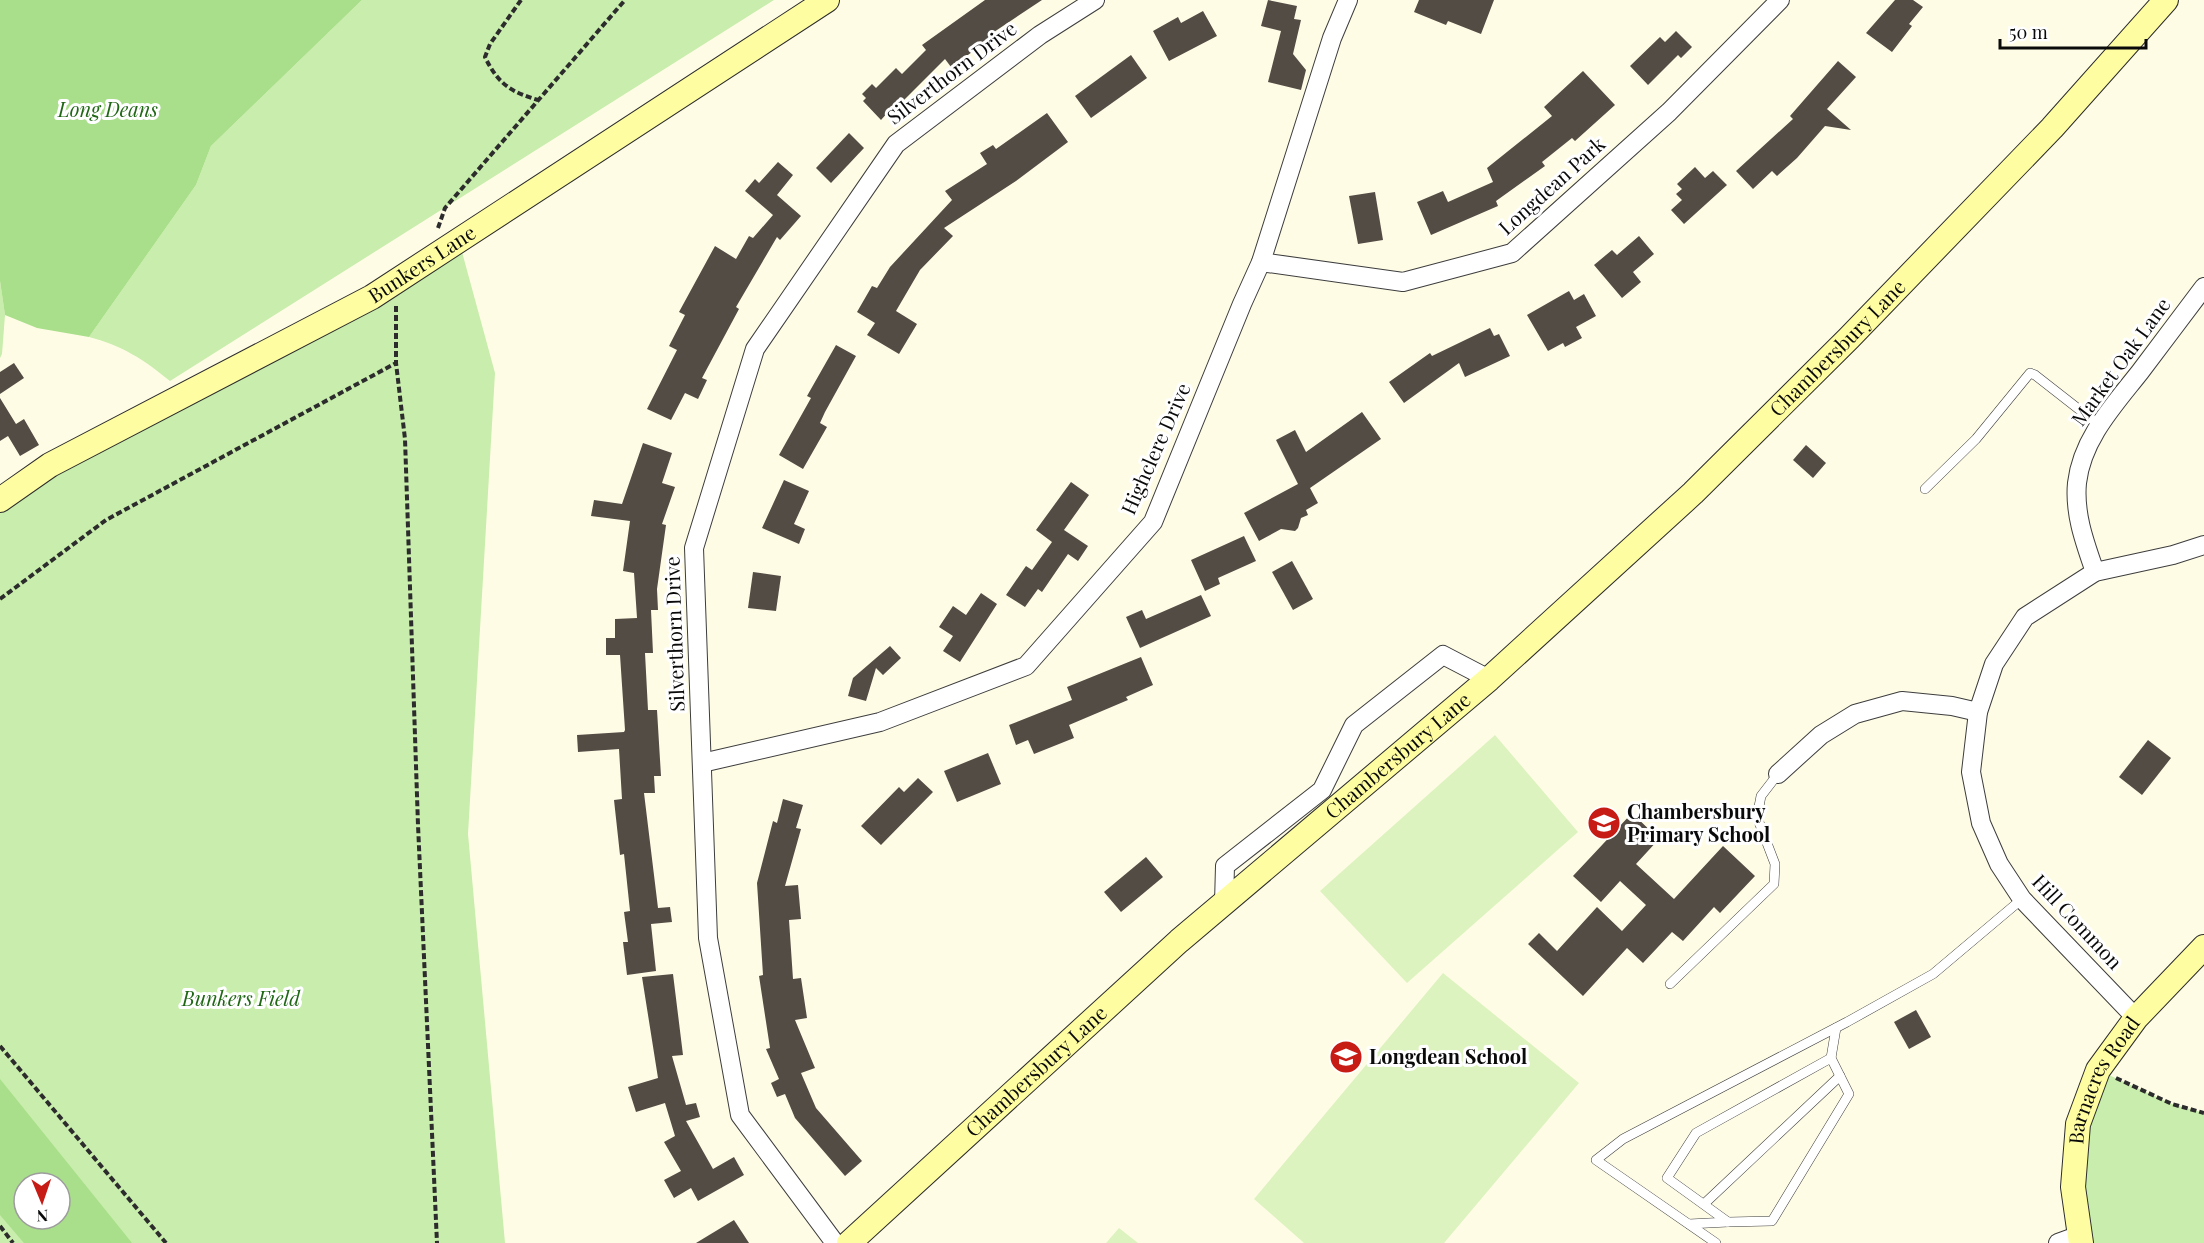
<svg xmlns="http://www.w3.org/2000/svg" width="2204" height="1243" viewBox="0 0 2204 1243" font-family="'Playfair Display',serif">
	<rect width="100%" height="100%" fill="#fffce6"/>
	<g fill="#c8edac" fill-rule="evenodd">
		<path d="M 362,0 L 774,0 L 170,381 C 143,359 123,346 89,337 L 196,185 L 211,146 Z"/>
		<path d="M 462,252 L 495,373 L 468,834 L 505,1243 L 0,1243 L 0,504 ZM 24,1183 L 60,1183 L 60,1219 L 24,1219 Z"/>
		<path d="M 0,281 L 5,315 L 2,354 L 0,358 Z"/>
		<path d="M 2098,1070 L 2172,1104 L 2204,1113 L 2204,1243 L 2082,1243 L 2073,1187 Z"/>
	</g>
	<g fill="#a9df8a" fill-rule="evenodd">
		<path d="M 0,0 L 362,0 L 211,146 L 196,185 L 89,337 L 37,328 L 5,315 L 0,281 Z"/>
		<path d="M 0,1079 L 132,1243 L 24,1243 L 0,1215 ZM 24,1183 L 60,1183 L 60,1219 L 24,1219 Z"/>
	</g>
	<g fill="#ddf3bf">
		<path d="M 1495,735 L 1578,832 L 1407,983 L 1320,891 Z"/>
		<path d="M 1443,973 L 1579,1083 L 1444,1243 L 1304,1243 L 1254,1199 Z"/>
		<path d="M 1119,1228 L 1138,1243 L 1106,1243 Z"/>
	</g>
	<g fill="#534c45">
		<path d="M 985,0 L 1042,0 L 994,32 L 996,35 L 951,67 L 945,59 L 891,113 L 889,111 L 881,120 L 863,101 L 866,98 L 862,94 L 872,84 L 876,88 L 896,68 L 902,74 L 926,50 L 922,45 Z"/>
		<path d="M 1268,0 L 1297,6 L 1294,19 L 1301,20 L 1293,54 L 1306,70 L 1301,90 L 1268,82 L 1281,31 L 1261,26 Z"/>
		<path d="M 1419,0 L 1494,0 L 1481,34 L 1448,21 L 1446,25 L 1414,12 Z"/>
		<path d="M 1895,0 L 1913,0 L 1923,7 L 1909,24 L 1912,26 L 1892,52 L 1866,33 Z"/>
		<path d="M 1203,11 L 1217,36 L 1169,61 L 1153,31 L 1178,17 L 1181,23 Z"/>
		<path d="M 1676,31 L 1692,47 L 1681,58 L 1678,55 L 1648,85 L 1630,66 L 1660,37 L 1665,42 Z"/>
		<path d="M 1131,55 L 1147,78 L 1091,118 L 1075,96 Z"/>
		<path d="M 1838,61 L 1856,77 L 1827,109 L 1851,130 L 1825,126 L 1797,158 L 1777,176 L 1772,171 L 1753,189 L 1736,171 L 1793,119 L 1790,116 Z"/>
		<path d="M 1583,71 L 1615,105 L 1575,141 L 1572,138 L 1542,162 L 1545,166 L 1496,201 L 1498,206 L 1431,235 L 1417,202 L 1443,191 L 1448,202 L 1493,182 L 1487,168 L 1552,116 L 1544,107 Z"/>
		<path d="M 1047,113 L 1068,142 L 1016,181 L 944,228 L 953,236 L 920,270 L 896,311 L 917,324 L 899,354 L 867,335 L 875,323 L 857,312 L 872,286 L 877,288 L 890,267 L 952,200 L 945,191 L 987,164 L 980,153 L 993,145 L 996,149 Z"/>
		<path d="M 849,133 L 864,148 L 831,183 L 816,168 Z"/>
		<path d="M 778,162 L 793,175 L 777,195 L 801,216 L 780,240 L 777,237 L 736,307 L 739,309 L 702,378 L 707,380 L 698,399 L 685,393 L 671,420 L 647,409 L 677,350 L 669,346 L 685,315 L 679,312 L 715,246 L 736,259 L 749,236 L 753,238 L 773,215 L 745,191 L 755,179 L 759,183 Z"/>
		<path d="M 1695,167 L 1705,178 L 1713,171 L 1727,185 L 1684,224 L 1671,210 L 1682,200 L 1676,194 L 1682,189 L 1677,184 Z"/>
		<path d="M 1375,192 L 1383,240 L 1358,244 L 1349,196 Z"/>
		<path d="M 1639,236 L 1654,254 L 1633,272 L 1641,282 L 1622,298 L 1594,265 L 1612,250 L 1617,255 Z"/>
		<path d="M 1569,291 L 1574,300 L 1584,294 L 1596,316 L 1576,327 L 1582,338 L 1565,347 L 1563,343 L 1548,351 L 1527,315 Z"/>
		<path d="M 1490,328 L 1494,336 L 1499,334 L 1510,356 L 1465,377 L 1459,363 L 1404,403 L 1389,382 L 1430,353 L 1432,356 Z"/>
		<path d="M 836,345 L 856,356 L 825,412 L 820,423 L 827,427 L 803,469 L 779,455 L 811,398 L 807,396 Z"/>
		<path d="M 14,363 L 24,378 L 0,394 L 0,372 Z"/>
		<path d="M 0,398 L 16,424 L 24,419 L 39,445 L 20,456 L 8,436 L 0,441 Z"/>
		<path d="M 1362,412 L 1381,439 L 1310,488 L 1318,503 L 1306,510 L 1308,515 L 1301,518 L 1298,528 L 1295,531 L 1281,529 L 1259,541 L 1244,513 L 1298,484 L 1276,440 L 1295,430 L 1306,452 Z"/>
		<path d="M 643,443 L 672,453 L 662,483 L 675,487 L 662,524 L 666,525 L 657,589 L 658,610 L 651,610 L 653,653 L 645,653 L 648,710 L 657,710 L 661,776 L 654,776 L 655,793 L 644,793 L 658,908 L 670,907 L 672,922 L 651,924 L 656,971 L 627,975 L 623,942 L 628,942 L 624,912 L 630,911 L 624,854 L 620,855 L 614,800 L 622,799 L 619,749 L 578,752 L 577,735 L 624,732 L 625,730 L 620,655 L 606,655 L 606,638 L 615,638 L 615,619 L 637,618 L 634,573 L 623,571 L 630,521 L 591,516 L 594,500 L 622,504 Z"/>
		<path d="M 1806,445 L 1826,463 L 1813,478 L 1793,460 Z"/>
		<path d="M 784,480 L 809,491 L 794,524 L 805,529 L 799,544 L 762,528 Z"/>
		<path d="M 1071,482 L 1089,495 L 1064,530 L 1088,546 L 1078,561 L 1068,554 L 1042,592 L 1038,589 L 1025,607 L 1006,595 L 1026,566 L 1032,570 L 1052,542 L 1036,530 Z"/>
		<path d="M 1244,536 L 1256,561 L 1218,578 L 1220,584 L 1205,591 L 1191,560 Z"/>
		<path d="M 1292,561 L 1313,599 L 1293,610 L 1272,572 Z"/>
		<path d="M 753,572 L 781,576 L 776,611 L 748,608 Z"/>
		<path d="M 981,593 L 997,604 L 960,662 L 943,651 L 953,636 L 939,627 L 953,606 L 966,615 Z"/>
		<path d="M 1201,595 L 1211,616 L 1140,648 L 1126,617 L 1142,610 L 1146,619 Z"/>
		<path d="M 890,646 L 901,658 L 883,675 L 876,668 L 866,701 L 848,696 L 853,678 Z"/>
		<path d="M 1141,657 L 1153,685 L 1126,697 L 1128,700 L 1069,725 L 1074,738 L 1034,754 L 1028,740 L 1016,745 L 1009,725 L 1072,700 L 1067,687 Z"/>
		<path d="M 2148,740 L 2171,758 L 2142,795 L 2119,777 Z"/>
		<path d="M 988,753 L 1001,784 L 957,802 L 944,771 Z"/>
		<path d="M 918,778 L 933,792 L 881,845 L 861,826 L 899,787 L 904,792 Z"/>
		<path d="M 783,799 L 803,805 L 796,828 L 801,829 L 785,886 L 798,885 L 801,919 L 789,920 L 793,979 L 801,978 L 807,1018 L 795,1020 L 815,1068 L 801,1073 L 816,1108 L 862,1161 L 845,1176 L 795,1118 L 785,1094 L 777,1097 L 771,1083 L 779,1079 L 766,1049 L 770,1048 L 759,976 L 763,975 L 757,883 L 773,821 L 777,823 Z"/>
		<path d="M 1632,813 L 1659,839 L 1636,864 L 1674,899 L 1723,846 L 1755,876 L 1720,913 L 1714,907 L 1683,941 L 1672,932 L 1643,963 L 1627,948 L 1583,996 L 1528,944 L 1539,933 L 1557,951 L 1597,907 L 1622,931 L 1646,905 L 1620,881 L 1601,902 L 1573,876 Z"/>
		<path d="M 1146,857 L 1163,877 L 1121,912 L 1104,892 Z"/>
		<path d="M 673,974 L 683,1055 L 672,1056 L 686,1105 L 696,1103 L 700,1117 L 686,1121 L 713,1169 L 734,1157 L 744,1175 L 698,1201 L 691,1188 L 674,1198 L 664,1180 L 681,1171 L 664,1142 L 675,1136 L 665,1103 L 636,1112 L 628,1087 L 658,1078 L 642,977 Z"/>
		<path d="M 1916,1010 L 1931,1037 L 1909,1049 L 1894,1022 Z"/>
		<path d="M 734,1220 L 749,1243 L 696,1243 Z"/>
	</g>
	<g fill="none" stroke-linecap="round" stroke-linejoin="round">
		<g stroke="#3d3d3d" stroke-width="10">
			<g id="lane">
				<path d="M 1925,489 L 1976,439 L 2030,373 L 2035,375 L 2099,425"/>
				<path d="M 1670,984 L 1774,884 L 1775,864 L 1757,817 L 1761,796 L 1778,774"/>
				<path d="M 1831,1058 L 1849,1094 L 1772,1221 L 1728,1222 L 1667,1178 L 1696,1133 Z"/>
				<path d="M 1831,1058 L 1836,1028"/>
				<path d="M 1704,1204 L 1840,1076"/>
				<path d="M 1689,1224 L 1728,1222"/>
				<path d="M 1716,1243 L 1596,1160 L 1623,1139 L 1847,1022 L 1933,974 L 2022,899"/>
			</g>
		</g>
		<g stroke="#3d3d3d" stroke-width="20">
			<g id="street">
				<path d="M 1261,262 L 1403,282 L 1512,253 L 1669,112 L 1780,0"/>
				<path d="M 2095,572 C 2085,543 2074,514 2077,483 C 2082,439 2114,405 2140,372 C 2161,344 2183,315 2204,287"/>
				<path d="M 702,763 L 880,722 L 1026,666 L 1153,522 L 1242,304 L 1261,262 L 1332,38 L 1348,0"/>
				<path d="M 1778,774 L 1821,735 L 1855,714 L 1902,701 L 1952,706 L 1978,712"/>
				<path d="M 1224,903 L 1225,866 L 1322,790 L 1354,725 L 1443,655 L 1489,679"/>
				<path d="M 2136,1018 L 2022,899 L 1999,864 L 1981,823 L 1971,772 L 1978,712 L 1994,664 L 2025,617 L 2095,572 L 2173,555 L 2204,545"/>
				<path d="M 835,1243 L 740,1115 L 708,938 L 694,548 L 755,349 L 896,144 L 1040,35 L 1095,0"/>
				<path d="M 2058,1243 L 2080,1235"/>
			</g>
		</g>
		<g stroke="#2c2c2c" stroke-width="26">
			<g id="secondary">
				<path id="s1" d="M 0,500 L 50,465 L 372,297 L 827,0"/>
				<path id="s2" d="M 849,1243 L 1179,941 L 1489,679 L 1693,493 L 1849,338 L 2052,128 L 2166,0"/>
				<path id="s3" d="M 2081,1243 L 2073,1187 L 2078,1124 L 2098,1070 L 2136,1018 L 2204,947"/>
			</g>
		</g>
		<g stroke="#2c2c2c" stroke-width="4" stroke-dasharray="6 3" stroke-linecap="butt">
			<path d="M 521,0 L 490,44 L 485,57 C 498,84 511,92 538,100"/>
			<path d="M 438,228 L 445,208 L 625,0"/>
			<path d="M 396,306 L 396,363 L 405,439 L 418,825 L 437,1243"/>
			<path d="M 0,599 L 106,520 L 396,363"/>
			<path d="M 0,1046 L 166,1243"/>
			<path d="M 2116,1078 L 2172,1104 L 2204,1113"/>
			<path d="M 0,1226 L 13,1243"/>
		</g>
		<use href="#lane" stroke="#fff" stroke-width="9"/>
		<use href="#street" stroke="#fff" stroke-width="18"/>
		<use href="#secondary" stroke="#fffda1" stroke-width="24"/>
	</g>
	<defs>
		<g id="school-disc" transform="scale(1.725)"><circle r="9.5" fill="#c61c15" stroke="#fff"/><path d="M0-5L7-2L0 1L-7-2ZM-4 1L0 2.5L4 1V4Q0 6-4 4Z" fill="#fff"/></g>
	</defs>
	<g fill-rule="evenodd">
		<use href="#school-disc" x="1604" y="823"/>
		<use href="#school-disc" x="1346" y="1057"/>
	</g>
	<g text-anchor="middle" stroke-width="6" stroke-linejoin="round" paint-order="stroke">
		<g font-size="20" fill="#0a0a0a" stroke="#fff">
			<text transform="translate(952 73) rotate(-37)" y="7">Silverthorn Drive</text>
			<text transform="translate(1552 186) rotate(-42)" y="7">Longdean Park</text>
			<text dy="7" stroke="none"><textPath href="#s1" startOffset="484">Bunkers Lane</textPath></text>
			<text dy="7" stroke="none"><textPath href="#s2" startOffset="1334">Chambersbury Lane</textPath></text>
			<text transform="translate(2121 362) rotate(-54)" y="7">Market Oak Lane</text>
			<text transform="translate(1156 449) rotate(-66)" y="7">Highclere Drive</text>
			<text transform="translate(675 634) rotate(-92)" y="7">Silverthorn Drive</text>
			<text dy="7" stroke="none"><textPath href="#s2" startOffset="734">Chambersbury Lane</textPath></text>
			<text transform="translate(2077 922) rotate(47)" y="7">Hill Common</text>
			<text dy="7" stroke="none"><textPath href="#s2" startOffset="254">Chambersbury Lane</textPath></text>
			<text dy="7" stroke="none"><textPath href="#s3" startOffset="170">Barnacres Road</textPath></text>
		</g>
		<g font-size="20" font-style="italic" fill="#1f6615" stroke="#fff">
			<text x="108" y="117">Long Deans</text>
			<text x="241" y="1006">Bunkers Field</text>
		</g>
		<g font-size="20" font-weight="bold" fill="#0a0a0a" stroke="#fff" text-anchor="start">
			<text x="1627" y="819">Chambersbury<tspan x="1627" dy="23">Primary School</tspan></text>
			<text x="1369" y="1064">Longdean School</text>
		</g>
	</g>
	<g transform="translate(42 1201) rotate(178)"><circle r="28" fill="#ffffff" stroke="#9d9d9d" stroke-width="1.5"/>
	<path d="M0-4.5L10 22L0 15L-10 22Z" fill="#c61c15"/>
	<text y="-9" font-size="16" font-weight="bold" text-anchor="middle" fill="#0a0a0a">N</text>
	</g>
	<path d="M2000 39v9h146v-9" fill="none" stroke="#0a0a0a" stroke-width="3"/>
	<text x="2009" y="39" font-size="18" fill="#0a0a0a" stroke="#ffffff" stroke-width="4.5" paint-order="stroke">50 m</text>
</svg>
